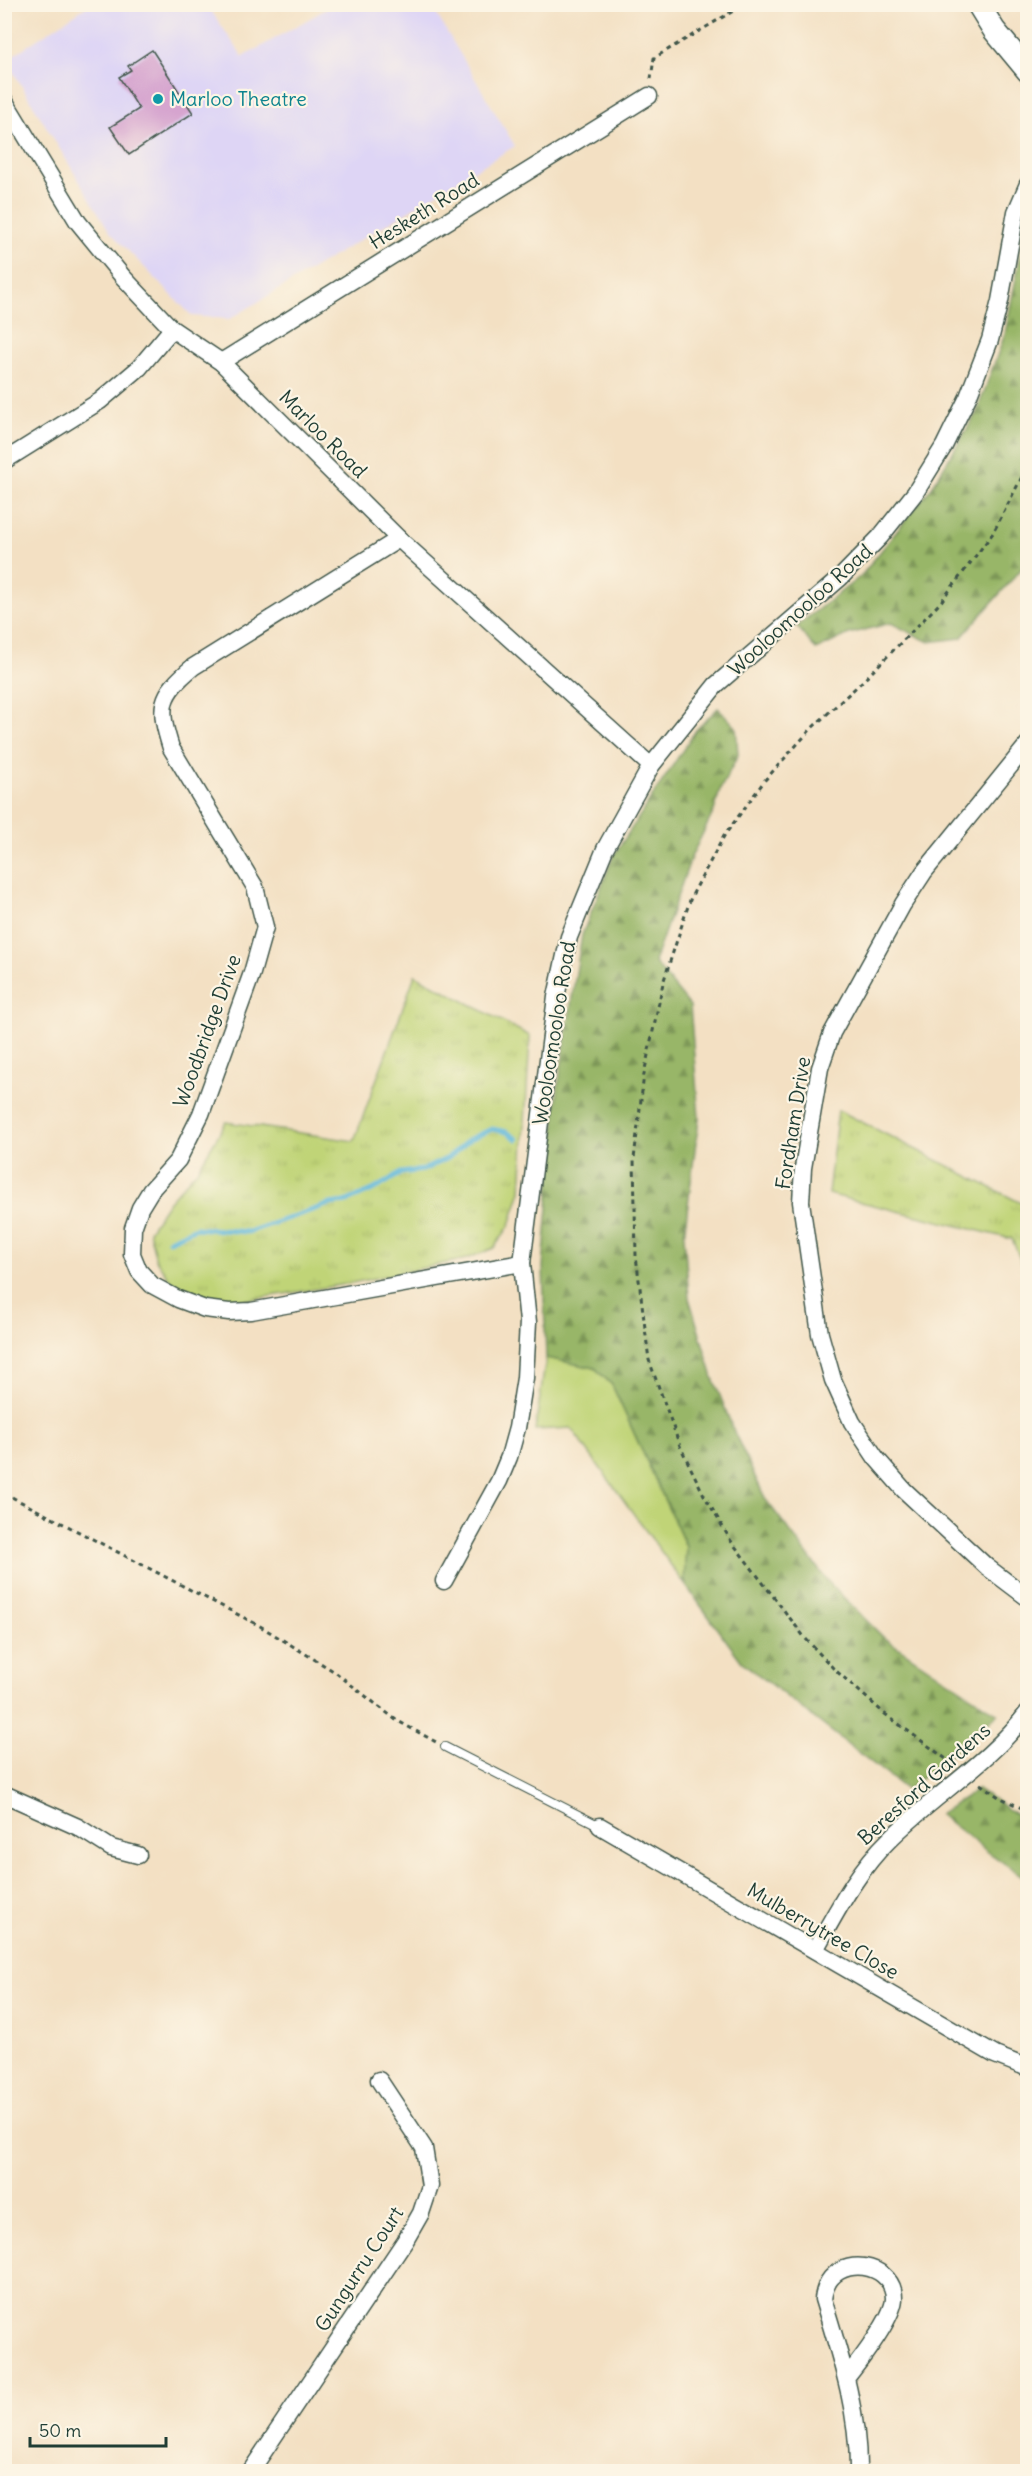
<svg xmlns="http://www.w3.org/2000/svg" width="1032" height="2476" viewBox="0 0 1032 2476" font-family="Delius,sans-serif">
	<defs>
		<pattern id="forest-firs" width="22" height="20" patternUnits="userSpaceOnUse" patternTransform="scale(1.5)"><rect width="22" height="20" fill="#98b668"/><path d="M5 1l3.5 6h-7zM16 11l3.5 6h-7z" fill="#7b9556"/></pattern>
		<pattern id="park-tufts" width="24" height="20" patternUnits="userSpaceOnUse" patternTransform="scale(1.5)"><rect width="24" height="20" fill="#c0d477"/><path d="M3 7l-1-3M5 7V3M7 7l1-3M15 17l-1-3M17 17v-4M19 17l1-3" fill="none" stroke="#a5b768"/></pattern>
	</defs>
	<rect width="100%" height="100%" fill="#fcf5e5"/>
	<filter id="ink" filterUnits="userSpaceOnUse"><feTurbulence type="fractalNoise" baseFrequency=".0167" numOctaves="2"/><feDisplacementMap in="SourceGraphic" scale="12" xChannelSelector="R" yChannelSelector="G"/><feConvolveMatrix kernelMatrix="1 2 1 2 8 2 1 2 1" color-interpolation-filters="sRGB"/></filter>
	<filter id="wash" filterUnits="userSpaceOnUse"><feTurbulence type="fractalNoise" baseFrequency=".008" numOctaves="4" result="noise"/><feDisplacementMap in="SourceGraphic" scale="24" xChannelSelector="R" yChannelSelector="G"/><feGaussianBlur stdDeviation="1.35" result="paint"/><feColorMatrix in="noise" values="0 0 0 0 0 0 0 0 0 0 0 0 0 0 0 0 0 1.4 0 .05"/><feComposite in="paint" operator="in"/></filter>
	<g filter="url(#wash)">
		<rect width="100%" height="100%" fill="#f3e0c3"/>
		<path fill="#ded5f5" d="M 89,5 L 207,5 L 243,57 L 333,5 L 431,5 L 515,146 L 230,319 L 192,316 L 110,232 L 6,60 Z"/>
		<path fill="#c0d477" stroke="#708856" stroke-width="1.5" d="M 546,1358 L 595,1368 L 612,1385 L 686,1547 L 684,1583 L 571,1428 L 535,1430 Z"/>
		<g fill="url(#forest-firs)" stroke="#5c7a4e" stroke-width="1.5">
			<path d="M 1027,223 L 1028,559 L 1023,567 L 961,638 L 929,642 L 891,623 L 849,634 L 816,650 L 797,626 L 861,576 L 932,487 L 976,414 L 1005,334 Z"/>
			<path d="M 718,708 L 736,727 L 738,755 L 720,790 L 714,811 L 692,855 L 654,962 L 690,1006 L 699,1118 L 684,1236 L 689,1298 L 713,1378 L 735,1434 L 766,1500 L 829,1583 L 884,1638 L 998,1714 L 907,1790 L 742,1662 L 684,1583 L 686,1546 L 612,1385 L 595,1368 L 546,1358 L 543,1267 L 558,1087 L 582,935 L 614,855 L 696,730 Z"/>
			<path d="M 978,1789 L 1027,1822 L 1027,1879 L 988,1852 L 939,1814 Z"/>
		</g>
		<g fill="url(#park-tufts)" stroke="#708856" stroke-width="1.5">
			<path d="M 415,975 L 530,1036 L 521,1191 L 510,1225 L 494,1248 L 466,1259 L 347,1284 L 240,1301 L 202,1296 L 172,1283 L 156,1260 L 149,1231 L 169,1201 L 198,1169 L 226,1122 L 354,1141 Z"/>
			<path d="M 838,1110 L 1027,1206 L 1027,1269 L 1023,1266 L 1012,1239 L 828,1194 Z"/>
		</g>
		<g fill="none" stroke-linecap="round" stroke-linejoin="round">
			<path stroke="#5eb8db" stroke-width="5" d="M 169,1240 L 196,1228 L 248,1232 L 330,1204 L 345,1202 L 375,1189 L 401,1173 L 423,1170 L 448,1158 L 470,1139 L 492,1129 L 507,1132 L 517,1139"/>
		</g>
		<g id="blocks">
			<path fill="#d6a4cf" d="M 152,50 L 193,113 L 129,155 L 110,127 L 139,109 L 119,77 L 131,70 L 128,66 Z"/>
		</g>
	</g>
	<g filter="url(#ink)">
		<use href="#blocks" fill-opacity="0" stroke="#3f5549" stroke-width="1.5"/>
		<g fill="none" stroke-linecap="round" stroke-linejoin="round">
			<g stroke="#3f5549" stroke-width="10">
				<path id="lane" d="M 445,1747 L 600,1826"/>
			</g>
			<g stroke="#3f5549" stroke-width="19">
				<g id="street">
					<path d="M 4,100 L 78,222 L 123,277 L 172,329 L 221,362 L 399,539 L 651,766"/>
					<path d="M 221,362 L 649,96"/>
					<path d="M 4,461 L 100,401 L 139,368 L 172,329"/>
					<path d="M 399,539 L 193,667 C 159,695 158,707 171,748 L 255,887 L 265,927 L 252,973 L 201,1114 L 178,1160 L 151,1190 L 140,1208 L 133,1228 L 132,1254 L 139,1271 L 152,1285 L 178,1299 L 205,1309 L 229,1312 L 251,1311 L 522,1263"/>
					<path d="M 1028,744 L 924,872 L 903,904 L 832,1033 L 820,1068 L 803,1168 L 801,1202 L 820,1334 L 833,1380 L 852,1422 L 876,1458 L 904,1490 L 987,1567 L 1028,1598"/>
					<path d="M 444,1581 L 499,1481 L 509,1457 L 517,1428 L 525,1378 L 528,1322 L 522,1263 L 556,997 L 569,937 L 605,849 L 651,766 L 716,685 L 840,578 L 880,537 L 915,493 L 944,446 L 968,397 L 990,340 L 1000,301 L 1016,212 L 1028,184"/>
					<path d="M 4,1794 L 78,1827 L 111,1848 L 138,1855"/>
					<path d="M 600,1826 L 995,2055 L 1028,2068"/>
					<path d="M 815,1950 C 837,1911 857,1871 889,1840 C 934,1795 989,1763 1028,1712"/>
					<path d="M 847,2377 C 859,2362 894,2317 894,2298 C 894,2267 850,2256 831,2278 C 826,2284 824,2291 823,2299 C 840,2355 859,2412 858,2472"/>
					<path d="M 250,2472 L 405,2241 L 421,2213 L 430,2186 L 424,2148 L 379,2080"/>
				</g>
			</g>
			<g stroke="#3f5549" stroke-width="25">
				<path id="secondary" d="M 978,4 L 994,30 L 1028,71"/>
			</g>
			<g stroke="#3f5549" stroke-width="3" stroke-dasharray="4.5 4.5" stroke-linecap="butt">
				<path d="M 651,79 L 654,58 L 745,4"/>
				<path d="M 4,1493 L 260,1626 L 335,1672 L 396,1720 L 436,1742"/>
				<path d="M 953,1764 L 885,1714 L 833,1668 L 805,1638 L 731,1541 L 704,1495 L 680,1446 L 649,1360 L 636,1256 L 634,1159 L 644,1074 L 663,983 L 691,897 L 724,836 L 765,780 L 812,728 L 865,679 L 940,603 L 993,533 L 1028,465"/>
				<path d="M 980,1784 L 999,1797 L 1028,1811"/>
			</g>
			<use href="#lane" stroke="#fff" stroke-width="8"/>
			<use href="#street" stroke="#fff" stroke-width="16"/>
			<use href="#secondary" stroke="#fff" stroke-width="22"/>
		</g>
	</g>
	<circle fill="#0f9aa8" stroke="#fcf5e5" stroke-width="2" cx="158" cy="99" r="6"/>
	<g text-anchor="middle" stroke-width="4.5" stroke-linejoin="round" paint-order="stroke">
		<g font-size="20" fill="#0d838f" stroke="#fcf5e5" text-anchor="start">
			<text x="170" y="106">Marloo Theatre</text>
		</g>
		<g font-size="20" fill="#1f3d34" stroke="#fcf5e5">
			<text transform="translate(424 211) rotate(-32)" y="7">Hesketh Road</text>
			<text transform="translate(323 434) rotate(45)" y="7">Marloo Road</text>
			<text transform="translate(800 610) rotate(-42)" y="7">Wooloomooloo Road</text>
			<text transform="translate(207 1031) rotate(-70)" y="7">Woodbridge Drive</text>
			<text transform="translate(554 1033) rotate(-81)" y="7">Wooloomooloo Road</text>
			<text transform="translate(793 1123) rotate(-81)" y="7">Fordham Drive</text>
			<text transform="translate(924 1784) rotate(-42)" y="7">Beresford Gardens</text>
			<text transform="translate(823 1931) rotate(30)" y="7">Mulberrytree Close</text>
			<text transform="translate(359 2269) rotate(-57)" y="7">Gungurru Court</text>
		</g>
	</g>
	<rect width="1032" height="2476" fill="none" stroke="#fcf5e5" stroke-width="24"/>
	<path d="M30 2437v9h136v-9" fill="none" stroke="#1f3d34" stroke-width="3"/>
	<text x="39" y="2437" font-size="18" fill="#1f3d34" stroke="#fcf5e5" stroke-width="4.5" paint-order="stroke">50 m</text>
</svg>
